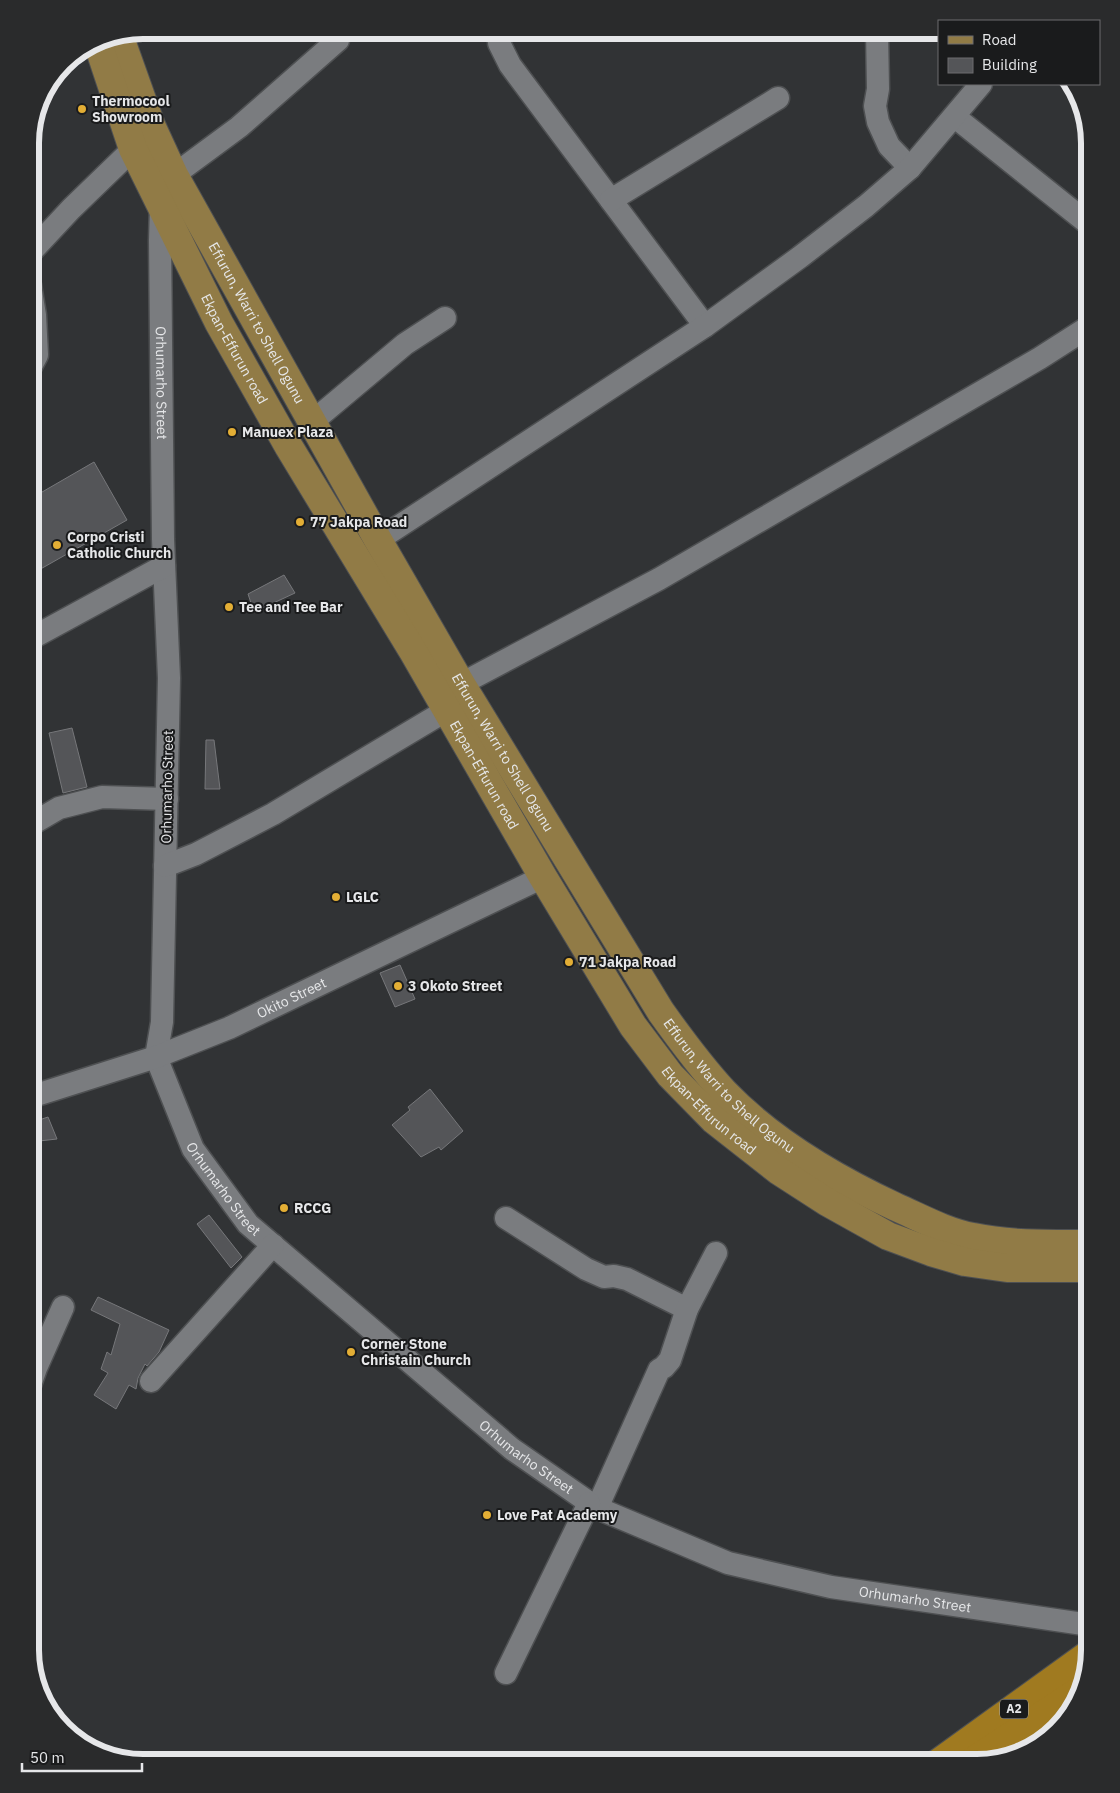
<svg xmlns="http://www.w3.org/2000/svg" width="1120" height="1793" viewBox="0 0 1120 1793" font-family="'IBM Plex Sans',sans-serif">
	<rect width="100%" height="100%" fill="#313335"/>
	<path fill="#10203c" d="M 114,36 L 74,69 L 50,83 L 63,63 L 100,38 Z"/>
	<g fill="#545558" stroke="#76777a">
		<path d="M 94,462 L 127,520 L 30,575 L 30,499 Z"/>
		<path d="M 284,575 L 295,593 L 254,612 L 248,594 Z"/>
		<path d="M 72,728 L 87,787 L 63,793 L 49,733 Z"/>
		<path d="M 206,740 L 214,740 L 220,789 L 205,789 Z"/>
		<path d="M 30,779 L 41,803 L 30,810 Z"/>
		<path d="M 400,965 L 415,999 L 395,1007 L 380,973 Z"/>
		<path d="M 430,1089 L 463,1131 L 441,1150 L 439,1147 L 421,1157 L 392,1125 L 410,1110 L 408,1107 Z"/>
		<path d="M 48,1117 L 57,1139 L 30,1142 L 30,1123 Z"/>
		<path d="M 209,1215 L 242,1257 L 231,1268 L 197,1224 Z"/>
		<path d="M 98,1297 L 169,1330 L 159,1352 L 147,1366 L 145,1364 L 138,1378 L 136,1389 L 129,1385 L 116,1409 L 94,1395 L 108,1373 L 101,1369 L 107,1352 L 111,1355 L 120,1324 L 91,1310 Z"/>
	</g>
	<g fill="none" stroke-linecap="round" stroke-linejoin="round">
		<g stroke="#4e5052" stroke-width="25">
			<g id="minor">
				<path d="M 500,30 L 499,43 L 510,65 L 705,326"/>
				<path d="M 877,30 L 878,89 L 875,106 L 878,122 L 889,146 L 910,168"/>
				<path d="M 955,117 L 1090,225"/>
				<path d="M 174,175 L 239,127 L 338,40"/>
				<path d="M 611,200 L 778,98"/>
				<path id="s1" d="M 161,205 L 160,240 L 163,539 L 169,678 L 162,1022 L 156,1057 L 193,1149 L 248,1224 L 512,1449 L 597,1508 L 728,1563 L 831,1587 L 1090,1625"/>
				<path d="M 30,253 L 71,209 L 133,149"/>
				<path d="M 30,368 L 37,355 L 35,315 L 30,285"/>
				<path d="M 312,422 L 405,344 L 445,318"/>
				<path d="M 378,540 L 705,326 L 800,257 L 866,206 L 910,168 L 981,84"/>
				<path d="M 30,639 L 164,566"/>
				<path d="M 461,684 L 659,579 L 1040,358 L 1090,326"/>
				<path d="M 30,825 L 59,808 L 102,797 L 167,799"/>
				<path d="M 165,866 L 196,854 L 273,814 L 447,710"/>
				<path id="s2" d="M 30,1097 L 156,1057 L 229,1028 L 543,877"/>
				<path d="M 506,1218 L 586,1269 L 604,1277 L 614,1276 L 627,1279 L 687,1309"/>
				<path d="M 151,1381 L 273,1245"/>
				<path d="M 30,1385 L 36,1368 L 63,1307"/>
				<path d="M 597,1508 L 659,1370 L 664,1367 L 670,1360 L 687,1309 L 716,1253"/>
				<path d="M 506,1673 L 589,1503"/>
			</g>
		</g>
		<g stroke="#4e5052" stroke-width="30">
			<g id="major">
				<path id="s3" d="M 119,35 L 151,125 L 174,175 L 378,540 L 461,684 L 661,1012 C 681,1040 701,1067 724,1092 C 772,1142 834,1178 896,1207 C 921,1218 946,1232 973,1237 C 1011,1245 1051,1244 1090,1244"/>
				<path id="s4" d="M 97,41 L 133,149 L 219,323 L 289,447 L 414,653 L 543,877 L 633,1026 L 670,1075 L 714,1120 L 779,1171 L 827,1202 L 888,1236 L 931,1252 L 965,1262 L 1007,1268 L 1090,1268"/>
			</g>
		</g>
		<g stroke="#4e5052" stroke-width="30">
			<g id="highway">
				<path d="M 938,1763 L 1089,1654"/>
				<path d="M 970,1763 L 1079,1691"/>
			</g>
		</g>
		<use href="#minor" stroke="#7a7c7f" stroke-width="22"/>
		<use href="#major" stroke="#917b46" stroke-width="28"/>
		<use href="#highway" stroke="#a07a20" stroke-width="28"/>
	</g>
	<g fill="#e3ae35" stroke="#1a1b1c" stroke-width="2">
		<circle cx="82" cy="109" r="5"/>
		<circle cx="232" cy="432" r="5"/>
		<circle cx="300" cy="522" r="5"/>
		<circle cx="57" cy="545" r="5"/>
		<circle cx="229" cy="607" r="5"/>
		<circle cx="336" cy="897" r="5"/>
		<circle cx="569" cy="962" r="5"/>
		<circle cx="398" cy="986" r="5"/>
		<circle cx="284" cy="1208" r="5"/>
		<circle cx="351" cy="1352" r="5"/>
		<circle cx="487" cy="1515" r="5"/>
	</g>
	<g text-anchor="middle" stroke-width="4" stroke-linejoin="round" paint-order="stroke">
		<rect fill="#1a1b1c" stroke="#a9aaac" stroke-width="1" x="1000" y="1699.5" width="28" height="19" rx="4"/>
		<g font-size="12" font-weight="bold" fill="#e6e7e9">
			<text x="1014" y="1713">A2</text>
		</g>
		<g font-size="14" font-weight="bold" fill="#e6e7e9" stroke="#1a1b1c" text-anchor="start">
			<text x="92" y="106">Thermocool<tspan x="92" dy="16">Showroom</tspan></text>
			<text x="242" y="437">Manuex Plaza</text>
			<text x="310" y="527">77 Jakpa Road</text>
			<text x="67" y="542">Corpo Cristi<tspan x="67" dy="16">Catholic Church</tspan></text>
			<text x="239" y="612">Tee and Tee Bar</text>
			<text x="346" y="902">LGLC</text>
			<text x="579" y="967">71 Jakpa Road</text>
			<text x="408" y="991">3 Okoto Street</text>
			<text x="294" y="1213">RCCG</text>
			<text x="361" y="1349">Corner Stone<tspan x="361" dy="16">Christain Church</tspan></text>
			<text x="497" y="1520">Love Pat Academy</text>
		</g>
		<g font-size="14" fill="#e6e7e9" stroke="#1a1b1c">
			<text dy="5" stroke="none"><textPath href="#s3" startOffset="320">Effurun, Warri to Shell Ogunu</textPath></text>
			<text dy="5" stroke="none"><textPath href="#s4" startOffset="338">Ekpan-Effurun road</textPath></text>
			<text dy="5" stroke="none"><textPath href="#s1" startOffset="178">Orhumarho Street</textPath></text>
			<text dy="5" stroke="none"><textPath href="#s3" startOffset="815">Effurun, Warri to Shell Ogunu</textPath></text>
			<text dy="5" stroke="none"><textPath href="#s4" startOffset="832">Ekpan-Effurun road</textPath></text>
			<text transform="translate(167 787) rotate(-89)" y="5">Orhumarho Street</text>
			<text dy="5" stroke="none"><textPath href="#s2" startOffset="280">Okito Street</textPath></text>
			<text dy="5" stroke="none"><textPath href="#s3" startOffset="1220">Effurun, Warri to Shell Ogunu</textPath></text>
			<text dy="5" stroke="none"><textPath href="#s4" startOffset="1238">Ekpan-Effurun road</textPath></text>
			<text dy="5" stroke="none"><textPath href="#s1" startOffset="1002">Orhumarho Street</textPath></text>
			<text dy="5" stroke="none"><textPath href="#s1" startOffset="1408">Orhumarho Street</textPath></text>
			<text dy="5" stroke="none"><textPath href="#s1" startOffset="1828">Orhumarho Street</textPath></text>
		</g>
	</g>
	<path d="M0 0H1120V1793H0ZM143 39H977A104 104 0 0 1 1081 143V1650A104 104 0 0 1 977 1754H143A104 104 0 0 1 39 1650V143A104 104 0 0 1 143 39Z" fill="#2a2b2c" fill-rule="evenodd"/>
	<path fill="none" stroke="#e6e7e9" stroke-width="6" d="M143 39H977A104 104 0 0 1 1081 143V1650A104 104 0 0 1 977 1754H143A104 104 0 0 1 39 1650V143A104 104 0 0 1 143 39Z"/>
	<rect x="938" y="20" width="162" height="65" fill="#1a1b1c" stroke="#6c6d6e"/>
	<rect x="948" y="36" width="25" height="8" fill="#917b46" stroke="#6c6d6e"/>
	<text x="982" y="45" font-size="15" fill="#e6e7e9">Road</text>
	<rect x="948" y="58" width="25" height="15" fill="#545558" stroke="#6c6d6e"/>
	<text x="982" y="70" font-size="15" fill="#e6e7e9">Building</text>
	<path d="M22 1763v8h120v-8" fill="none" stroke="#e6e7e9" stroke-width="2.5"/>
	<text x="30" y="1763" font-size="15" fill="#e6e7e9" stroke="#1a1b1c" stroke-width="4" paint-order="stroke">50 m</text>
</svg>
